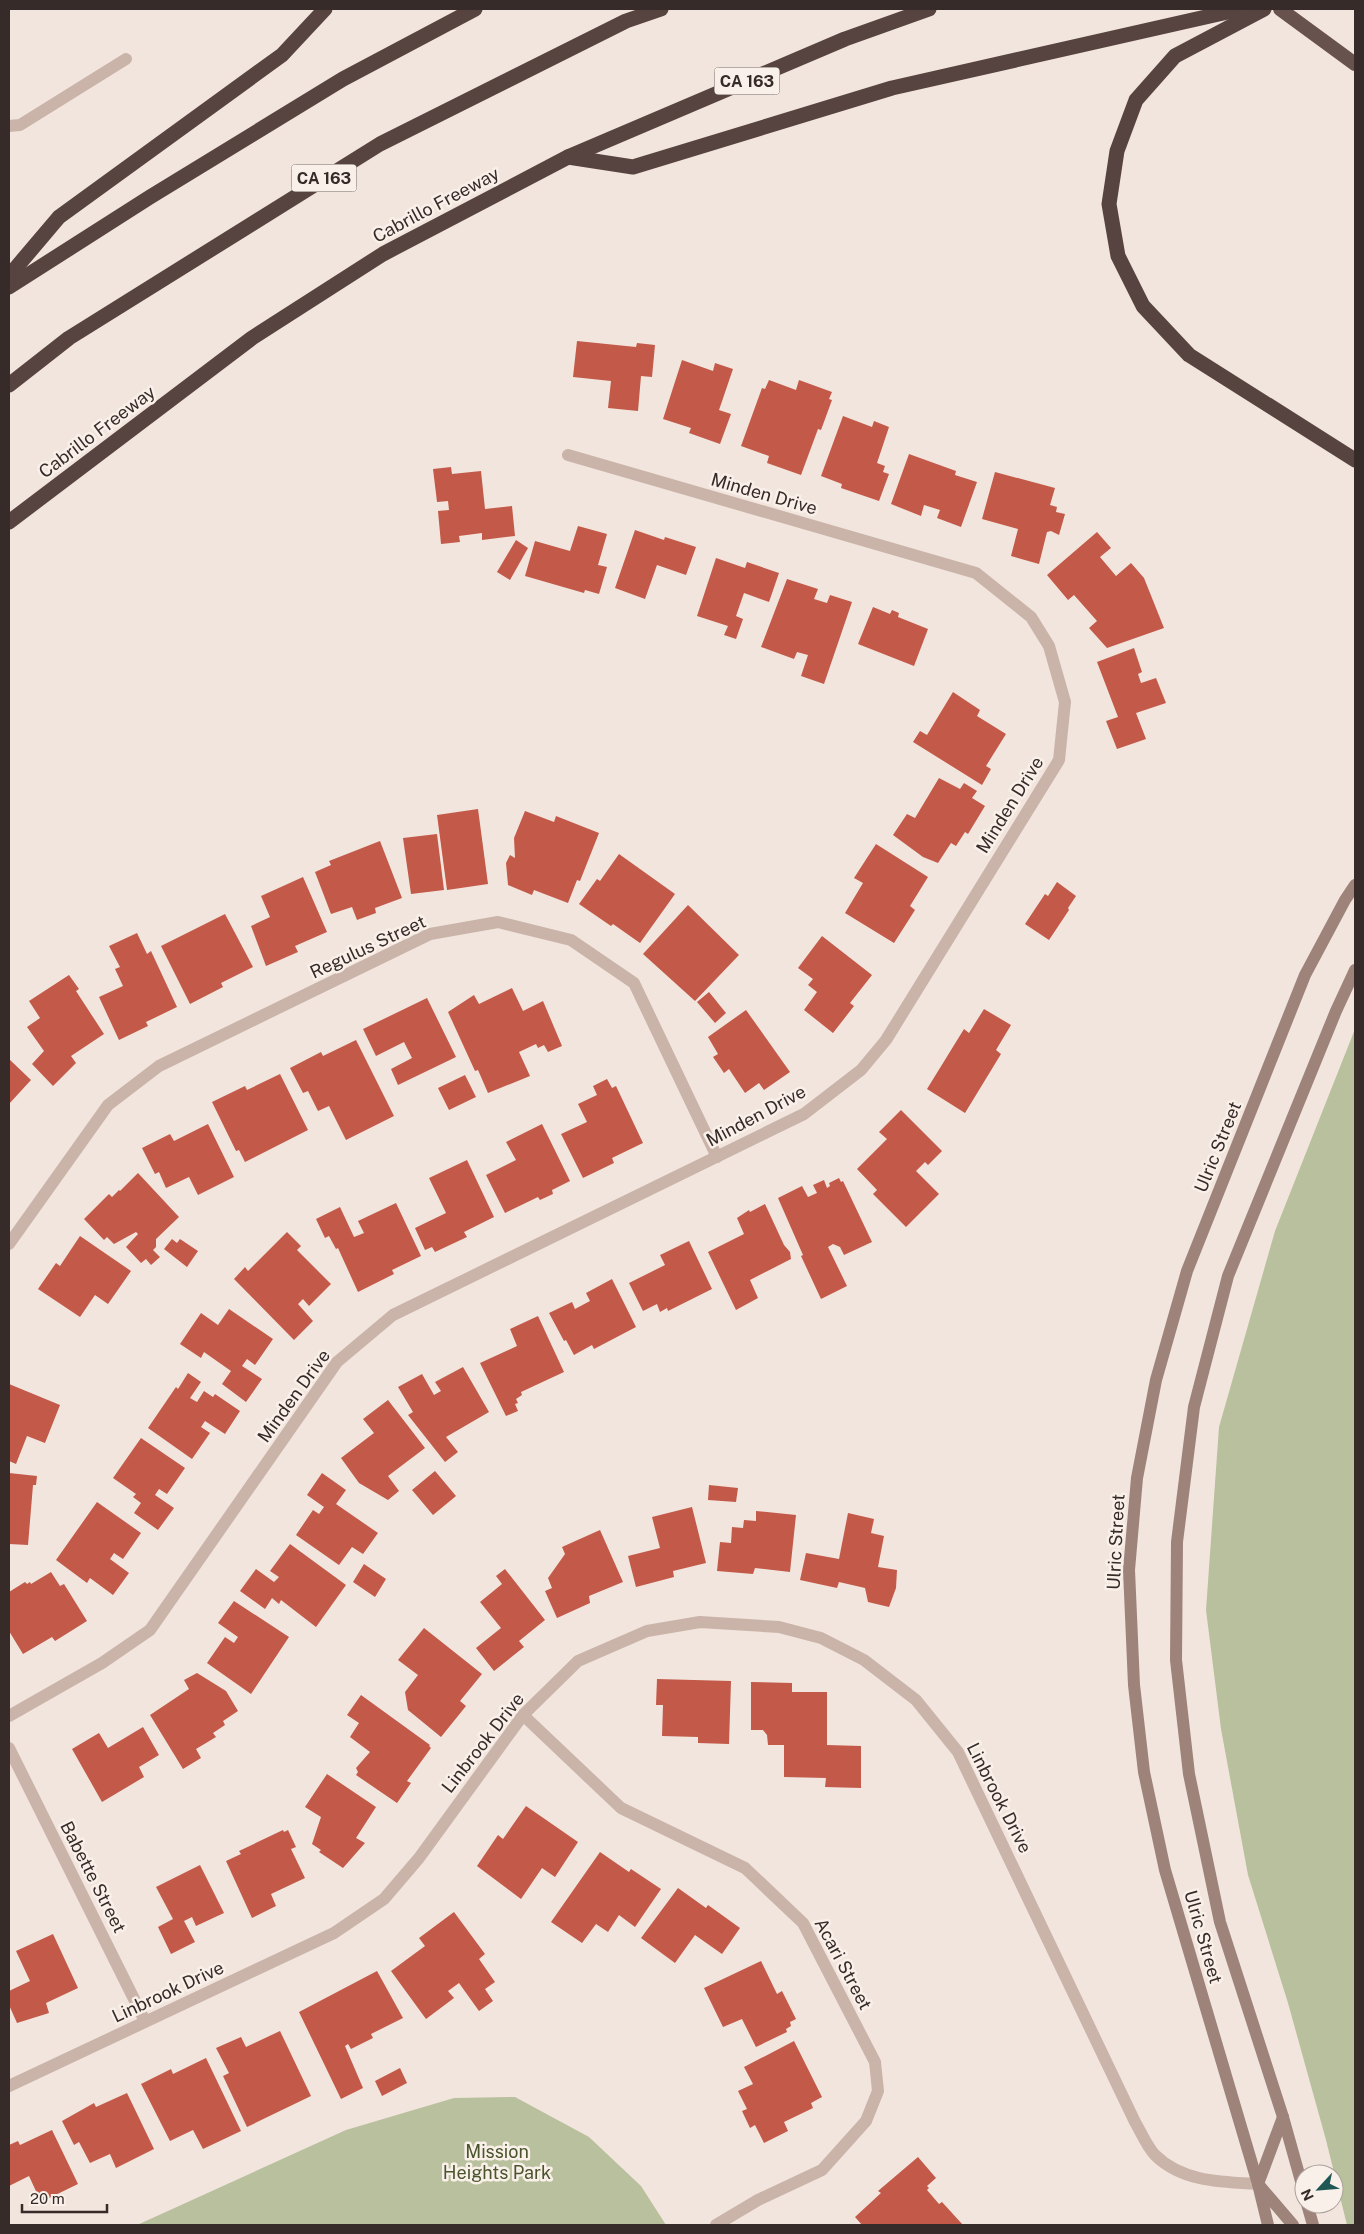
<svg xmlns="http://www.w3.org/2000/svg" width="1364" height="2234" viewBox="0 0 1364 2234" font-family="'Public Sans',sans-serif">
	<rect width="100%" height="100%" fill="#f2e5dd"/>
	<g fill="#b9c09d">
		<path d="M 1355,1029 L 1355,2225 L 1347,2225 L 1326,2140 L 1288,2003 L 1248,1875 L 1221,1729 L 1206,1610 L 1219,1427 L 1275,1231 Z"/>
		<path d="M 515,2097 L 589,2137 L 641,2186 L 666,2225 L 137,2225 L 346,2130 L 454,2098 Z"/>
	</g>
	<g fill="#c35949">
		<path d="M 577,341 L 636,347 L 637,343 L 655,345 L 652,377 L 641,376 L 638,411 L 608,408 L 611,381 L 573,377 Z"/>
		<path d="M 682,360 L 713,371 L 715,363 L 733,369 L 719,410 L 731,414 L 720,444 L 689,433 L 691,428 L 663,419 Z"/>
		<path d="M 769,380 L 796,390 L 799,380 L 832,392 L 829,399 L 832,400 L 821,430 L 818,429 L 801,475 L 767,463 L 769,456 L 741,446 L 762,388 L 765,389 Z"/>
		<path d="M 843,416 L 872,427 L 874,421 L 889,427 L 877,463 L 885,466 L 883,472 L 889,474 L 879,501 L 841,488 L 842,484 L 821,476 Z"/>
		<path d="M 909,454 L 956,471 L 955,475 L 977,482 L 961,527 L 937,518 L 940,510 L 924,505 L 921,516 L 891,504 Z"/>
		<path d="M 451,467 L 452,474 L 481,471 L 485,509 L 512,506 L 515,536 L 482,540 L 482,533 L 459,536 L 460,542 L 441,544 L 438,511 L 449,510 L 448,501 L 437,502 L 433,469 Z"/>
		<path d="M 995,472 L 1055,488 L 1050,505 L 1057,507 L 1056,512 L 1065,514 L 1059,535 L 1051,531 L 1047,532 L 1039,564 L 1011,556 L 1018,529 L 982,519 Z"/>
		<path d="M 578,526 L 607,534 L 598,565 L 607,567 L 599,594 L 585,590 L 584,593 L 525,576 L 535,541 L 570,551 Z"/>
		<path d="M 635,530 L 664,540 L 665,537 L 696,547 L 686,575 L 657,565 L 645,599 L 615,588 Z"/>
		<path d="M 1097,532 L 1111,548 L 1100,557 L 1116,576 L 1131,563 L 1144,578 L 1164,628 L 1107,648 L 1089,628 L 1097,621 L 1074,595 L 1068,600 L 1047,575 Z"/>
		<path d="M 516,540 L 528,548 L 510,580 L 497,572 Z"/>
		<path d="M 716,558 L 745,568 L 747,562 L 779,573 L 769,602 L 744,593 L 736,616 L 743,619 L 736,639 L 724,635 L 728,626 L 697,616 Z"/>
		<path d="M 787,579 L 818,589 L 814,599 L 827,603 L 830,595 L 852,602 L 824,684 L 801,676 L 808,655 L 797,652 L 794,659 L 761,647 Z"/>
		<path d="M 873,607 L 890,614 L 892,610 L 899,613 L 898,617 L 928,629 L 914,666 L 858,644 Z"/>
		<path d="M 1134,648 L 1142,672 L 1138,674 L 1141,683 L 1156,678 L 1166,703 L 1136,713 L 1146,739 L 1117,749 L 1106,721 L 1118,717 L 1097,662 Z"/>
		<path d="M 953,692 L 980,710 L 977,716 L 1006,734 L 986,766 L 991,769 L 982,785 L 913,742 L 920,731 L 927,735 Z"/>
		<path d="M 939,778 L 960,789 L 964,783 L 977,791 L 972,798 L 985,806 L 968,834 L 965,832 L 956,846 L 951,843 L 938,863 L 923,857 L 893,835 L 907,814 L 915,818 Z"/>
		<path d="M 478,809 L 488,884 L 447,890 L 437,815 Z"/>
		<path d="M 525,811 L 554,822 L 556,816 L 599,833 L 580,881 L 577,880 L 568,903 L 534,890 L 532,895 L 508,885 L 506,863 L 510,855 L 515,858 L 514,838 Z"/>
		<path d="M 437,834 L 444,890 L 411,894 L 403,838 Z"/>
		<path d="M 380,841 L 402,898 L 375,908 L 376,913 L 357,920 L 352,907 L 331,914 L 315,872 L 331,865 L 329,861 Z"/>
		<path d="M 876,844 L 928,877 L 910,906 L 915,910 L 894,943 L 845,913 L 863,883 L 854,878 Z"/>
		<path d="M 619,854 L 675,894 L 640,943 L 613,924 L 611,926 L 579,904 L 597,879 L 600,881 Z"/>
		<path d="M 303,877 L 327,932 L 295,946 L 298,952 L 266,966 L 251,926 L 270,917 L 261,896 Z"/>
		<path d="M 1057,882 L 1076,896 L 1068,908 L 1069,910 L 1049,940 L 1025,924 L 1045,894 L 1048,896 Z"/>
		<path d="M 688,905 L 739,955 L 695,1001 L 643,954 Z"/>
		<path d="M 225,914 L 253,967 L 221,983 L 223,987 L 190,1004 L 161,946 Z"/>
		<path d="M 137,933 L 147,954 L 151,951 L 177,1007 L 146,1022 L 148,1026 L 119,1040 L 99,997 L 123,986 L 115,969 L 120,967 L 109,946 Z"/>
		<path d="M 822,936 L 872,975 L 850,1003 L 854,1006 L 833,1033 L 804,1010 L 817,992 L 808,985 L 813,979 L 798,968 Z"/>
		<path d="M 69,975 L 79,989 L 76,991 L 104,1034 L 71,1056 L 76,1063 L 53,1086 L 32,1064 L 44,1051 L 27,1027 L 40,1018 L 29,1001 Z"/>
		<path d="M 512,988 L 523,1011 L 543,1001 L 562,1046 L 548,1052 L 544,1045 L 538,1048 L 536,1044 L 519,1052 L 530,1076 L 488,1093 L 478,1070 L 475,1071 L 448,1012 L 474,995 L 479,1004 Z"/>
		<path d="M 709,992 L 726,1013 L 715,1023 L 697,1002 Z"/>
		<path d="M 427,998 L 456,1057 L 398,1085 L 391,1069 L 412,1058 L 404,1042 L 376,1056 L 363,1029 Z"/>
		<path d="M 984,1009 L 1011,1025 L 996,1050 L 1001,1054 L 965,1113 L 927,1089 L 964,1029 L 969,1033 Z"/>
		<path d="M 746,1010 L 790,1072 L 764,1090 L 759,1083 L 745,1093 L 729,1069 L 724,1073 L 713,1057 L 718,1054 L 708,1037 Z"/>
		<path d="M 356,1040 L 394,1116 L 346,1140 L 329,1106 L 318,1111 L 308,1091 L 303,1093 L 290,1068 L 321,1052 L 323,1056 Z"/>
		<path d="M 9,1059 L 31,1080 L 9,1104 Z"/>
		<path d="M 280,1074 L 308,1130 L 245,1162 L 239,1150 L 236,1151 L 212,1102 L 245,1086 L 247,1090 Z"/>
		<path d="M 465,1075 L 476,1097 L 449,1110 L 438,1088 Z"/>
		<path d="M 607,1079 L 612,1088 L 616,1086 L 643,1143 L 612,1158 L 614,1163 L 583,1178 L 561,1134 L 587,1122 L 578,1104 L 597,1095 L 593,1086 Z"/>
		<path d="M 901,1110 L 942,1151 L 928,1165 L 925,1162 L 916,1171 L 939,1194 L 906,1227 L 873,1194 L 877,1190 L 857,1169 L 887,1139 L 879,1132 Z"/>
		<path d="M 208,1124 L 234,1177 L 198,1195 L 189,1177 L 166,1188 L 159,1172 L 155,1174 L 142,1148 L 170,1134 L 174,1141 Z"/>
		<path d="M 542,1124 L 570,1181 L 552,1190 L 553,1194 L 540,1200 L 538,1197 L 505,1213 L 486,1175 L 516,1160 L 506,1142 Z"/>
		<path d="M 467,1160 L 494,1217 L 464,1232 L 467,1237 L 435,1252 L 432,1247 L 425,1250 L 415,1228 L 446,1213 L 429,1178 Z"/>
		<path d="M 138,1173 L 179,1217 L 156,1239 L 156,1247 L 153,1250 L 160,1257 L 151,1265 L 146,1259 L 141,1263 L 126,1247 L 138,1234 L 136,1232 L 114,1244 L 107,1237 L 104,1240 L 84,1219 L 109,1194 L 112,1197 L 119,1190 L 120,1191 Z"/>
		<path d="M 839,1178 L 841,1182 L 843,1181 L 872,1242 L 844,1255 L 840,1247 L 833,1244 L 828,1247 L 847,1286 L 821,1299 L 801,1256 L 803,1255 L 778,1198 L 802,1186 L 808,1197 L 817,1193 L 813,1185 L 824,1180 L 827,1188 L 830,1186 L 829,1183 Z"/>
		<path d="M 396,1203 L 421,1256 L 392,1270 L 394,1274 L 358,1292 L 338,1248 L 336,1249 L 329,1236 L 325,1238 L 316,1219 L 340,1207 L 354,1237 L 364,1233 L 358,1221 Z"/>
		<path d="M 765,1204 L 784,1245 L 790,1252 L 791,1259 L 750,1280 L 758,1298 L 736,1310 L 708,1252 L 744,1234 L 737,1218 L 749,1210 L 750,1212 Z"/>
		<path d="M 287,1232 L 301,1246 L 297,1250 L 331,1284 L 309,1306 L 303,1299 L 298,1304 L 313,1321 L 294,1340 L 234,1279 L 245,1267 L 248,1271 Z"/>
		<path d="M 80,1236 L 131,1271 L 108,1304 L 95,1295 L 80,1317 L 38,1289 L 56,1263 L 60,1266 Z"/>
		<path d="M 172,1239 L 177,1243 L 180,1239 L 198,1251 L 187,1267 L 164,1249 Z"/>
		<path d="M 689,1241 L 712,1289 L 668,1311 L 667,1308 L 660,1312 L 657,1304 L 643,1311 L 629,1283 L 665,1265 L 660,1255 Z"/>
		<path d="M 612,1279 L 636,1327 L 594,1349 L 592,1345 L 574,1355 L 566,1340 L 564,1341 L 549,1313 L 572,1302 L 575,1309 L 590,1301 L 586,1293 Z"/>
		<path d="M 229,1309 L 273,1339 L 255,1365 L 247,1359 L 242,1366 L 262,1379 L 246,1402 L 222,1384 L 231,1371 L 204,1352 L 201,1358 L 180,1344 L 201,1313 L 218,1325 Z"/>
		<path d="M 538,1316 L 564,1372 L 521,1392 L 522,1395 L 516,1399 L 518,1403 L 515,1404 L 518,1411 L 506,1416 L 480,1363 L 517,1346 L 510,1329 Z"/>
		<path d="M 463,1367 L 489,1412 L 446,1437 L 458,1452 L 445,1462 L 408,1415 L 413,1412 L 398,1387 L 422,1374 L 434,1395 L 441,1391 L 435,1382 Z"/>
		<path d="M 188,1373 L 201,1382 L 190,1398 L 197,1402 L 204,1391 L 213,1397 L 215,1394 L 240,1411 L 225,1434 L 205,1421 L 201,1427 L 210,1433 L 192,1459 L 148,1428 L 176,1387 L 178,1389 Z"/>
		<path d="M 9,1384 L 60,1405 L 45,1443 L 27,1436 L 16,1464 L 9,1461 Z"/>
		<path d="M 388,1400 L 425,1448 L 388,1476 L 399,1491 L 388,1500 L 359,1483 L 341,1458 L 374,1433 L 363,1419 Z"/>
		<path d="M 141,1438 L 185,1468 L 167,1494 L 159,1489 L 155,1495 L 174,1508 L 158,1530 L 134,1513 L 141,1503 L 133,1497 L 136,1494 L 113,1478 Z"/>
		<path d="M 435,1471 L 456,1496 L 433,1515 L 412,1490 Z"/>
		<path d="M 9,1473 L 37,1476 L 36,1485 L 33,1485 L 28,1545 L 9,1544 Z"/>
		<path d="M 322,1473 L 346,1490 L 336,1504 L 378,1533 L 363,1554 L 352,1547 L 339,1565 L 296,1535 L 313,1510 L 319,1514 L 324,1507 L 307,1495 Z"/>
		<path d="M 709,1485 L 738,1488 L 736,1502 L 708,1500 Z"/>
		<path d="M 97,1502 L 141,1533 L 123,1559 L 114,1553 L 110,1559 L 129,1573 L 113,1595 L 90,1578 L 87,1583 L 56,1560 Z"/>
		<path d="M 692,1507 L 706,1563 L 673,1571 L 674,1577 L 636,1587 L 628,1556 L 660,1548 L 652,1517 Z"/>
		<path d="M 756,1511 L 796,1515 L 790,1572 L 755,1568 L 753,1574 L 717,1571 L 720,1542 L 731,1543 L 732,1527 L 743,1528 L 744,1520 L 756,1521 Z"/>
		<path d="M 848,1513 L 874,1519 L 871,1533 L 884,1536 L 878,1567 L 897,1570 L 896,1588 L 889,1607 L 868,1602 L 865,1588 L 839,1582 L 837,1588 L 800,1580 L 806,1553 L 839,1559 Z"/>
		<path d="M 600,1530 L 623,1582 L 589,1596 L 590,1603 L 557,1618 L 545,1591 L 552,1588 L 548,1578 L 565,1554 L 562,1547 Z"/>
		<path d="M 290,1544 L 346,1585 L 316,1627 L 281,1600 L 279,1604 L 272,1598 L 265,1609 L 240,1591 L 256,1569 L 274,1582 L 279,1577 L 270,1571 Z"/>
		<path d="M 364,1564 L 386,1579 L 375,1597 L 353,1582 Z"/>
		<path d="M 505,1569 L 545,1620 L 519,1641 L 524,1647 L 494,1671 L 476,1648 L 501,1628 L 480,1602 L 502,1584 L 496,1576 Z"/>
		<path d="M 51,1572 L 60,1586 L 64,1584 L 87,1621 L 55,1641 L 52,1637 L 23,1654 L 9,1631 L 9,1592 L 25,1582 L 27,1584 L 30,1582 L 31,1584 Z"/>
		<path d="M 234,1601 L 289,1637 L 251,1694 L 207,1663 L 225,1637 L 234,1643 L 238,1637 L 218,1623 Z"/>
		<path d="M 424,1628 L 482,1674 L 460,1701 L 466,1706 L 441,1737 L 408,1710 L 405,1692 L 418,1675 L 398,1660 Z"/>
		<path d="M 197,1673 L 226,1691 L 238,1711 L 223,1721 L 225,1725 L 213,1733 L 216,1737 L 196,1749 L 201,1758 L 183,1769 L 150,1715 L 189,1689 L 184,1680 Z"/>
		<path d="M 657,1679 L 731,1681 L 729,1744 L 698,1743 L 698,1737 L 662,1736 L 663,1705 L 656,1705 Z"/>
		<path d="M 751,1682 L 792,1683 L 792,1692 L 827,1692 L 827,1745 L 861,1746 L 861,1788 L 825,1787 L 826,1778 L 784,1777 L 784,1745 L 768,1745 L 767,1735 L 763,1730 L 751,1730 Z"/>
		<path d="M 361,1695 L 430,1745 L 429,1746 L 431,1748 L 407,1781 L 411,1783 L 397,1803 L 356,1775 L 358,1772 L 356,1768 L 370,1752 L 350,1737 L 359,1723 L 347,1715 Z"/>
		<path d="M 143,1727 L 159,1755 L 139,1767 L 144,1777 L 102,1802 L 72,1749 L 99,1733 L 108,1748 Z"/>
		<path d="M 327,1774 L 376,1807 L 356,1838 L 365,1843 L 343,1868 L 319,1852 L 321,1850 L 312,1844 L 321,1817 L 305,1807 Z"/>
		<path d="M 526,1806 L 578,1842 L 555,1877 L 542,1868 L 521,1899 L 477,1866 L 498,1835 L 503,1839 Z"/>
		<path d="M 283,1830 L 284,1832 L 288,1830 L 296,1847 L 291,1849 L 305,1878 L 271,1894 L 276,1906 L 252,1918 L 226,1861 L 241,1854 L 239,1851 Z"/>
		<path d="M 600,1852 L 629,1872 L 631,1869 L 661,1889 L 635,1927 L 619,1915 L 608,1932 L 596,1924 L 582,1943 L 551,1922 Z"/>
		<path d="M 200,1865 L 224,1913 L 196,1926 L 192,1917 L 184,1921 L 195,1942 L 171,1954 L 158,1927 L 173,1919 L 156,1887 Z"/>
		<path d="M 678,1888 L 706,1908 L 708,1905 L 740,1928 L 722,1954 L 695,1935 L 675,1963 L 641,1938 Z"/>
		<path d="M 454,1912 L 485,1954 L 479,1959 L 495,1982 L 485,1989 L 493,2001 L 479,2011 L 459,1983 L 448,1991 L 454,1998 L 426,2019 L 391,1971 L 425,1946 L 419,1938 Z"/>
		<path d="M 53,1934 L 78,1988 L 46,2003 L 49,2013 L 17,2023 L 9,2005 L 9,1991 L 30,1981 L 16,1951 Z"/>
		<path d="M 761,1961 L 777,1994 L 782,1991 L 796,2019 L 790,2022 L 791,2026 L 786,2029 L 787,2032 L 756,2047 L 742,2019 L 723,2027 L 704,1988 Z"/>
		<path d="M 377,1971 L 403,2018 L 371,2034 L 373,2038 L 351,2049 L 348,2044 L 345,2046 L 363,2088 L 341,2099 L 299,2012 Z"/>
		<path d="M 280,2031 L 311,2096 L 247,2127 L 223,2076 L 229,2073 L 216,2048 L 241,2037 L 246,2047 Z"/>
		<path d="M 794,2041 L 822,2097 L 811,2103 L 813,2108 L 784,2122 L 788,2131 L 764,2143 L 755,2125 L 750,2128 L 742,2111 L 747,2109 L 738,2091 L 753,2084 L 744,2067 Z"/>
		<path d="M 206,2058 L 241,2131 L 203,2149 L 193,2130 L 170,2141 L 141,2084 L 171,2069 L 173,2074 Z"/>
		<path d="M 400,2068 L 407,2083 L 382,2096 L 375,2081 Z"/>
		<path d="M 127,2093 L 154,2149 L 116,2168 L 110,2154 L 90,2163 L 79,2142 L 74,2145 L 62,2121 L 94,2103 L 96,2107 Z"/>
		<path d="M 52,2130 L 78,2184 L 41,2202 L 29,2176 L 9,2186 L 9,2145 L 18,2141 L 20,2145 Z"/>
		<path d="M 918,2157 L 936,2178 L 927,2186 L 929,2188 L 927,2190 L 939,2204 L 942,2202 L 963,2225 L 862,2225 L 855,2217 L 881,2193 L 878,2191 Z"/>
	</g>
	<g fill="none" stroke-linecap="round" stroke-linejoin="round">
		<path stroke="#cab4a9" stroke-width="12" d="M 9,126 L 20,125 L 126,59"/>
		<g stroke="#cab4a9" stroke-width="12">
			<path d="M 9,1244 L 108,1105 L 159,1066 L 430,934 L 498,922 L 571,940 L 634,983 L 717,1157"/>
			<path d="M 523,1715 L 621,1808 L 745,1868 L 803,1923 L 875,2062 L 878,2091 L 866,2121 L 822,2170 L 758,2200 L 716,2225"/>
			<path d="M 9,1716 L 102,1663 L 150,1630 L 337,1362 L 393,1315 L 804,1114 L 861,1070 L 886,1040 L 1059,760 L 1065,702 L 1049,646 L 1031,617 L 976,573 L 568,455"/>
			<path d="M 9,1748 L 145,2021"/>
		</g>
		<path stroke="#cab4a9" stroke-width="12" d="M 9,2086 L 334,1933 L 384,1899 L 419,1858 L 523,1715 L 578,1661 L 647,1631 L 700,1622 L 779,1627 L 821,1638 L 864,1660 L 916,1700 L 958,1752 L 1135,2122 C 1141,2132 1147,2147 1155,2155 C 1182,2182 1222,2182 1258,2184"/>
		<g stroke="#9d837a" stroke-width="12">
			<path d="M 1283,2117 L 1258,2184 L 1293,2225"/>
			<path d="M 1304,2192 L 1283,2117 L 1220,1922 L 1189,1774 L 1176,1660 L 1177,1542 L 1194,1407 L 1228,1276 L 1336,1011 L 1355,970"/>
			<path d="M 1307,2204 L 1313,2225"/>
			<path d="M 1268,2225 L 1258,2184 L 1165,1870 L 1144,1772 L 1134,1685 L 1129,1570 L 1137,1478 L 1156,1380 L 1187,1271 L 1305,975 L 1345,900 L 1355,885"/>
		</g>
		<path stroke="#68524d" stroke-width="14" d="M 1280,9 L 1355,64"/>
		<g stroke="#574440" stroke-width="15">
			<path d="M 1264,9 L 1175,56 L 1136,100 L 1117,151 L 1109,204 L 1118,256 L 1143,306 L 1189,355 L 1355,460"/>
			<path d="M 568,157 L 633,167 L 892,88 L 1241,9"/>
			<path d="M 9,276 L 59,217 L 282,55 L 325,9"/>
			<path d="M 9,287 L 150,197 L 343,79 L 475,9"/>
			<path d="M 9,385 L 69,338 L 380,144 L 626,21 L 661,9"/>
			<path d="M 9,522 L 252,338 L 383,254 L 568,157 L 845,39 L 929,9"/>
		</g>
	</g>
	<g text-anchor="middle" stroke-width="5" stroke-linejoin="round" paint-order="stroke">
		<g fill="#f9f0e9" stroke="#716663" stroke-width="1">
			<rect x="714.5" y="67.5" width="65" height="27" rx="4"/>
			<rect x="291.5" y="164.5" width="65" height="27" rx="4"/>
		</g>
		<g font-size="16" font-weight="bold" fill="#372b29">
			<text x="747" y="87">CA 163</text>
			<text x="324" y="184">CA 163</text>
		</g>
		<g font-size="18" fill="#372b29" stroke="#f9f0e9">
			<text transform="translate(436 205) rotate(-28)" y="6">Cabrillo Freeway</text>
			<text transform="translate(97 432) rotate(-37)" y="6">Cabrillo Freeway</text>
			<text transform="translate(764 494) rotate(16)" y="6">Minden Drive</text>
			<text transform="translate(1010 805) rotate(-58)" y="6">Minden Drive</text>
			<text transform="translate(368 947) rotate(-25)" y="6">Regulus Street</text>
			<text transform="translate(756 1116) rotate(-28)" y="6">Minden Drive</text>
			<text transform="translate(1218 1147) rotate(-68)" y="6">Ulric Street</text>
			<text transform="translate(294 1396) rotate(-54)" y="6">Minden Drive</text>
			<text transform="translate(1116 1542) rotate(-87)" y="6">Ulric Street</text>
			<text transform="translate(483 1743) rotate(-52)" y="6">Linbrook Drive</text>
			<text transform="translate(999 1798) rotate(63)" y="6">Linbrook Drive</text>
			<text transform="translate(93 1877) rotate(63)" y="6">Babette Street</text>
			<text transform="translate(1203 1937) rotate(74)" y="6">Ulric Street</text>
			<text transform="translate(843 1964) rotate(62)" y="6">Acari Street</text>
			<text transform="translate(168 1992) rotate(-25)" y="6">Linbrook Drive</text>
		</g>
		<g font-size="18" fill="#4a542d" stroke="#f9f0e9">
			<text x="497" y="2158">Mission<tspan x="497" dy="21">Heights Park</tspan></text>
		</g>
	</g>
	<rect width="1364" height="2234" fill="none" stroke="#372b29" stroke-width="20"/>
	<g transform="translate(1319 2189) rotate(244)"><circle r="24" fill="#f9f0e9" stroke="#aba19c"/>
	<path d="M0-4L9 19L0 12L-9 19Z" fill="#1f5755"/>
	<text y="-8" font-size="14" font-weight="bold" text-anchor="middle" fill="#372b29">N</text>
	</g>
	<path d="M22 2204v8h85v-8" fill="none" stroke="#372b29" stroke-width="2.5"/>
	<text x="30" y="2204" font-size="15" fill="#372b29" stroke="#f9f0e9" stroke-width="4" paint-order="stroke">20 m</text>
</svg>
